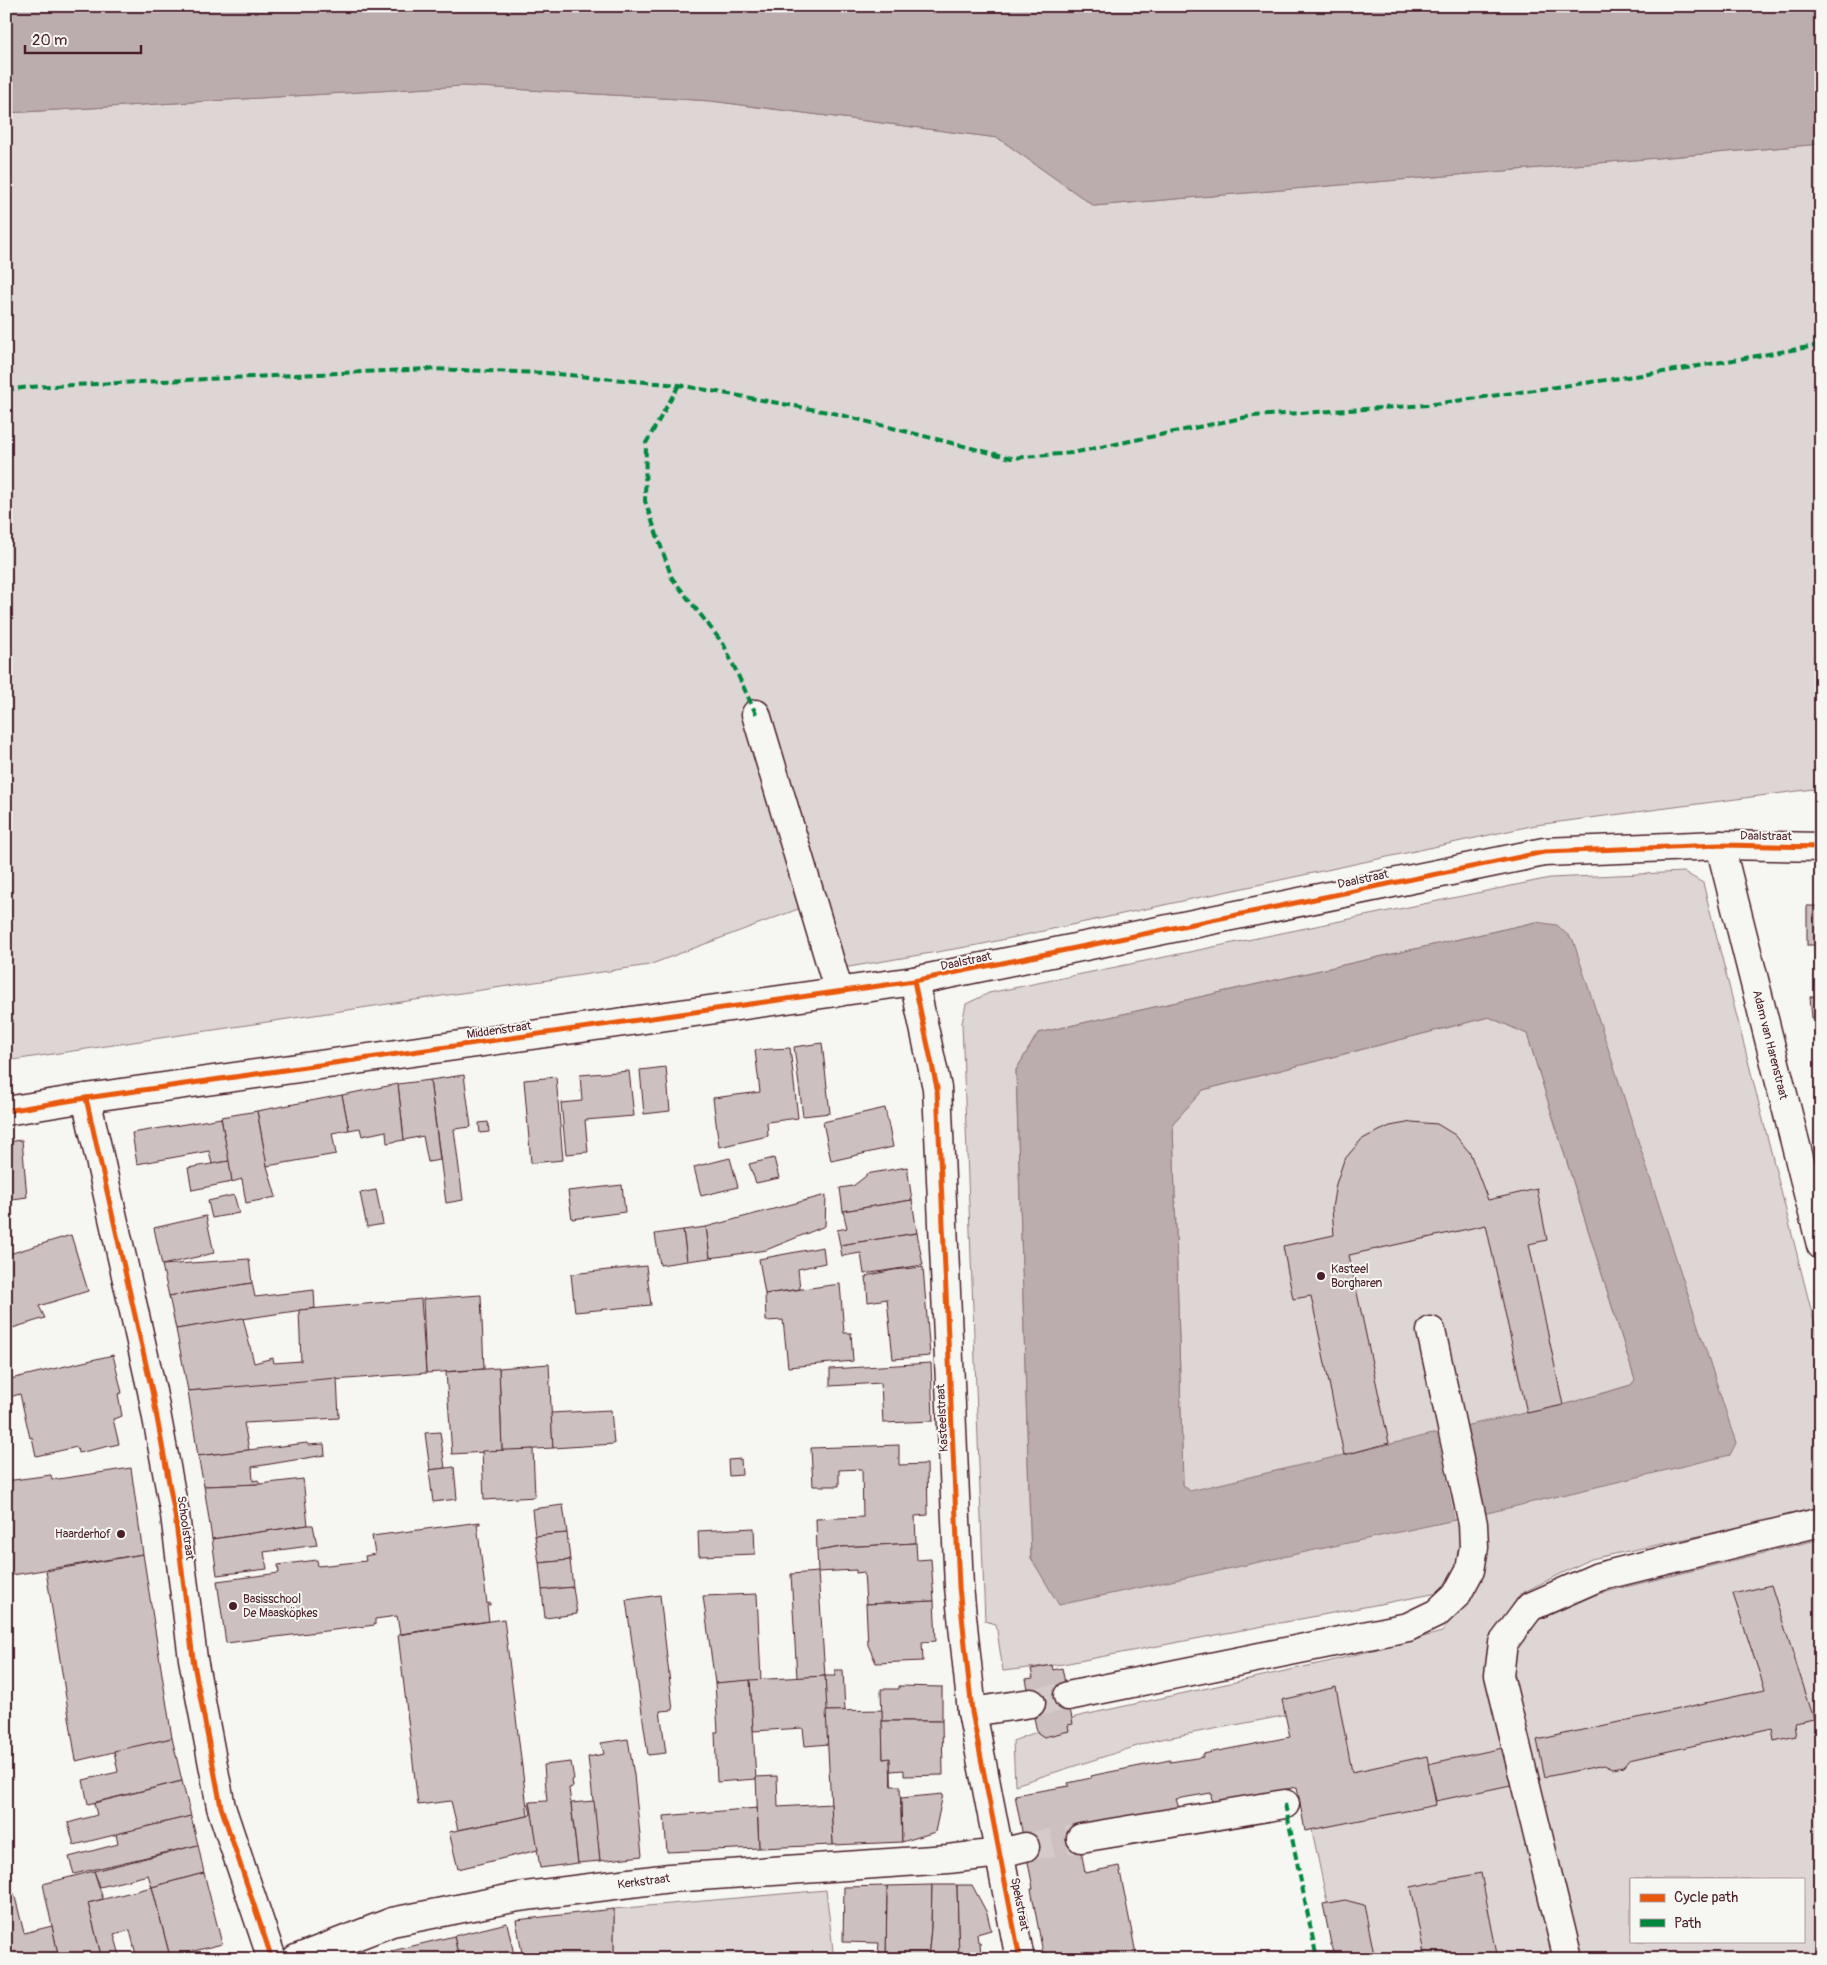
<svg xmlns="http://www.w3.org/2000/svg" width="1827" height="1965" viewBox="0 0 1827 1965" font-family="Pangolin,sans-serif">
	<rect width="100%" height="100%" fill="#f6f6f2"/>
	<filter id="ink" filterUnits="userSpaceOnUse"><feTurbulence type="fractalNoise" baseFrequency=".02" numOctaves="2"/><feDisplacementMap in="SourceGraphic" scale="10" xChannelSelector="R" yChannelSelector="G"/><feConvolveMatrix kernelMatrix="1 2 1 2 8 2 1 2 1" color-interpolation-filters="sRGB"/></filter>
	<g filter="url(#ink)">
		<g fill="#ddd6d5" stroke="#947a80" fill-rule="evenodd">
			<path d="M 463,86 L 711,101 L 998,138 L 1094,206 L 1821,144 L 1821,788 L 1536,825 L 978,945 L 843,968 L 825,899 L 649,965 L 6,1061 L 6,113 Z"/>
			<path d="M 1684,872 L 1703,883 L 1821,1349 L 1821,1510 L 1591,1559 L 1520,1594 L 1491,1638 L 1509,1673 L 1513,1646 L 1536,1621 L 1597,1594 L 1821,1539 L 1821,1959 L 1339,1959 L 1288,1715 L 1156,1740 L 1015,1785 L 1013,1741 L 1075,1717 L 1331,1661 L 1442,1632 L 1475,1586 L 1063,1664 L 1003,1671 L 996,1624 L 985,1621 L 962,1023 L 966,1004 L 989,993 L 1550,878 ZM 1536,922 L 1730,1455 L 1527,1413 L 1563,1405 L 1631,1385 L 1635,1380 L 1527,1034 L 1489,1017 L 1203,1090 L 1173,1123 L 1183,1485 L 1190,1491 L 1031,1558 L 1016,1070 L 1038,1033 ZM 1631,1879 L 1803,1879 L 1803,1941 L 1631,1941 Z"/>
			<path d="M 826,1890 L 834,1959 L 614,1959 L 614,1909 Z"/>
		</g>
		<g fill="#bbadae" stroke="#8e747a">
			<path d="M 6,6 L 1821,6 L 1821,144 L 1094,206 L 998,138 L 711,101 L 463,86 L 6,113 Z"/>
			<path d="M 1536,922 L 1557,925 L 1573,940 L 1736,1443 L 1730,1455 L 1483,1514 L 1464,1426 L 1563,1405 L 1631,1385 L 1635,1380 L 1527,1034 L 1489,1017 L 1203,1090 L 1173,1123 L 1183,1485 L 1190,1491 L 1437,1433 L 1455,1520 L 1059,1605 L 1031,1558 L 1016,1070 L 1038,1033 Z"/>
		</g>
		<path fill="#f6f6f2" d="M 1439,1432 L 1458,1520 L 1455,1520 L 1437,1433 Z"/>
		<g fill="#ccc1c0" stroke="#4a1f2b">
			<rect x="1807" y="906" width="14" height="39"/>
			<path d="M 1821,995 L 1821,1017 L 1812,1018 L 1810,997 Z"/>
			<path d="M 822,1043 L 830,1113 L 803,1116 L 794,1047 Z"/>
			<path d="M 790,1048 L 798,1118 L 767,1122 L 768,1136 L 719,1147 L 713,1098 L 760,1092 L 755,1050 Z"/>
			<path d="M 666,1067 L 670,1111 L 644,1114 L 640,1070 Z"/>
			<path d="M 629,1071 L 634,1116 L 585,1120 L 588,1152 L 566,1154 L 561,1103 L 582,1101 L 580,1075 Z"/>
			<path d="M 464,1075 L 471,1127 L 454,1129 L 463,1200 L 446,1203 L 430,1080 Z"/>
			<path d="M 556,1077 L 563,1160 L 531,1163 L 524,1080 Z"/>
			<path d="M 430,1080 L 440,1160 L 428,1162 L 423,1136 L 404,1140 L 398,1084 Z"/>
			<path d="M 398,1084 L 404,1140 L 387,1143 L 386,1131 L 362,1136 L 360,1128 L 349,1130 L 342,1095 Z"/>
			<path d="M 342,1095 L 349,1130 L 332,1133 L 336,1154 L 267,1166 L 257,1111 Z"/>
			<path d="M 885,1108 L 893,1147 L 831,1161 L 823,1122 Z"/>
			<path d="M 257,1111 L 267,1166 L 276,1197 L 246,1203 L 242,1179 L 232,1182 L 221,1117 Z"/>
			<path d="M 221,1118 L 229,1161 L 212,1164 L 209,1151 L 137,1164 L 132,1133 Z"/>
			<path d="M 488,1122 L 489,1132 L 480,1133 L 479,1123 Z"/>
			<path d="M 1412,1122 L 1437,1124 L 1455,1135 L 1470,1153 L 1488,1200 L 1537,1189 L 1547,1240 L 1529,1244 L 1563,1405 L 1527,1413 L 1486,1225 L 1349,1255 L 1389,1443 L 1344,1455 L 1311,1296 L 1293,1299 L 1283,1246 L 1334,1235 L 1332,1208 L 1336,1184 L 1344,1160 L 1361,1140 L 1368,1136 L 1390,1126 Z"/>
			<path d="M 22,1140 L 27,1197 L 6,1200 L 6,1142 Z"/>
			<path d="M 730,1158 L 738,1187 L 701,1196 L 694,1167 Z"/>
			<path d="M 774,1158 L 779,1178 L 756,1183 L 749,1164 Z"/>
			<path d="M 229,1161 L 232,1182 L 192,1190 L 188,1168 Z"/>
			<path d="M 907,1167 L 912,1200 L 843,1211 L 840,1188 L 853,1186 L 866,1176 L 866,1174 Z"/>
			<path d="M 622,1185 L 625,1212 L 572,1219 L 568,1191 Z"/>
			<path d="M 376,1190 L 383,1224 L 367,1227 L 360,1193 Z"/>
			<path d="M 234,1195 L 239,1213 L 212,1218 L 208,1201 Z"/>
			<path d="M 826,1195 L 825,1226 L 766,1250 L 710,1258 L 706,1227 Z"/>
			<path d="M 912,1200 L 917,1233 L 840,1245 L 837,1230 L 847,1228 L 843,1211 Z"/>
			<path d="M 206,1216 L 214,1253 L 162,1265 L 154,1228 Z"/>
			<path d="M 706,1227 L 710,1258 L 687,1261 L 683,1230 Z"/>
			<path d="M 683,1230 L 687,1261 L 660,1265 L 655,1234 Z"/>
			<path d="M 917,1233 L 923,1265 L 864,1274 L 861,1253 L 842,1256 L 840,1245 Z"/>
			<path d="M 71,1235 L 88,1291 L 39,1306 L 45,1318 L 6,1330 L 6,1255 Z"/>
			<path d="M 823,1247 L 825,1263 L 798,1269 L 800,1289 L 765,1294 L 759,1259 Z"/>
			<path d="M 249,1259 L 252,1283 L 169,1296 L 162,1265 Z"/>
			<path d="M 646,1266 L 651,1305 L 575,1312 L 571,1274 Z"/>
			<path d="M 923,1267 L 930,1356 L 893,1359 L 887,1299 L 868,1302 L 866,1276 L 893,1270 Z"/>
			<path d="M 252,1283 L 255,1297 L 314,1290 L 315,1308 L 176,1329 L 169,1296 Z"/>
			<path d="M 840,1284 L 844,1333 L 851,1333 L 853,1361 L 788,1367 L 783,1320 L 766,1321 L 765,1294 Z"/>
			<path d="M 481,1295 L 484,1369 L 426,1373 L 423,1299 Z"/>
			<path d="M 421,1299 L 426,1373 L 188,1391 L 176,1329 L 243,1318 L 254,1363 L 273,1358 L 274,1363 L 301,1361 L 299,1310 Z"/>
			<path d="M 113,1355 L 122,1393 L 118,1394 L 122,1416 L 113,1419 L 119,1444 L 78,1453 L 77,1447 L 36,1456 L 32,1437 L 30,1438 L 20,1394 L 6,1398 L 6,1380 Z"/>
			<path d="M 931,1363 L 933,1421 L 883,1423 L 881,1383 L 830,1386 L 830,1369 Z"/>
			<path d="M 549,1364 L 553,1448 L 502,1451 L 499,1368 Z"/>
			<path d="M 499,1368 L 502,1451 L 452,1454 L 446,1372 Z"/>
			<path d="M 337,1378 L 339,1418 L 244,1423 L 249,1450 L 198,1456 L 188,1391 Z"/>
			<path d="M 611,1410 L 614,1444 L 553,1448 L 551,1413 Z"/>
			<path d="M 440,1432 L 445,1468 L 430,1470 L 425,1433 Z"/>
			<path d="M 307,1443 L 308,1445 L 324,1444 L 325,1455 L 252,1467 L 253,1481 L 258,1480 L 260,1484 L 204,1486 L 198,1456 Z"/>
			<path d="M 899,1445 L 899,1465 L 927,1464 L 928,1515 L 915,1516 L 916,1543 L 842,1547 L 817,1551 L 816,1519 L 863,1517 L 862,1469 L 839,1470 L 839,1486 L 813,1486 L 811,1448 Z"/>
			<path d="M 533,1449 L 535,1497 L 484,1500 L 482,1451 Z"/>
			<path d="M 741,1459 L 742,1475 L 729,1476 L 728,1460 Z"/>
			<path d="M 454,1467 L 457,1499 L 433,1502 L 429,1470 Z"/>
			<path d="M 131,1468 L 143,1554 L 6,1576 L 6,1481 L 51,1475 L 52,1480 Z"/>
			<path d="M 303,1479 L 308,1525 L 212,1539 L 204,1486 L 260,1484 Z"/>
			<path d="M 563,1505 L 567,1533 L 535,1536 L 532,1509 Z"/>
			<path d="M 480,1522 L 480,1524 L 477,1524 L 487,1604 L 490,1603 L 490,1605 L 487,1606 L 489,1621 L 400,1634 L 397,1616 L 375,1619 L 375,1625 L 226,1643 L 217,1581 L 279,1573 L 278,1565 L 317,1560 L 318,1566 L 366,1561 L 365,1556 L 375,1554 L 372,1536 Z"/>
			<path d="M 308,1525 L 313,1525 L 317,1545 L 264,1552 L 267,1569 L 217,1575 L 212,1539 Z"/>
			<path d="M 754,1528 L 755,1554 L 699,1556 L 698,1531 Z"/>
			<path d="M 567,1533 L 570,1560 L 539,1563 L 535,1536 Z"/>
			<path d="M 916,1543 L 917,1560 L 931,1559 L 934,1601 L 866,1604 L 864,1572 L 856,1573 L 856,1570 L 818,1572 L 817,1551 L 842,1547 Z"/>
			<path d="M 143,1554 L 172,1738 L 76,1761 L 46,1571 Z"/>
			<path d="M 570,1560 L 573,1587 L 542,1590 L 539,1563 Z"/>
			<path d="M 818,1572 L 825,1676 L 797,1678 L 791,1574 Z"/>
			<path d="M 1771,1585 L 1814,1719 L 1794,1723 L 1796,1736 L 1774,1741 L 1772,1728 L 1629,1760 L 1623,1767 L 1613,1769 L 1604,1765 L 1545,1777 L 1537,1740 L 1765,1690 L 1733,1594 Z"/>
			<path d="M 573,1587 L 577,1614 L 545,1618 L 542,1590 Z"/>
			<path d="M 757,1594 L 761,1680 L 715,1683 L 703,1596 Z"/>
			<path d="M 660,1595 L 673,1710 L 660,1711 L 666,1753 L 648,1755 L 626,1600 Z"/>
			<path d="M 934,1601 L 936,1641 L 922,1642 L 923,1661 L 876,1663 L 868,1645 L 866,1604 Z"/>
			<path d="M 504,1619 L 528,1816 L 458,1830 L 451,1801 L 418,1805 L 398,1635 Z"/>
			<path d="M 1052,1665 L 1053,1670 L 1062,1668 L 1073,1724 L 1068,1725 L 1069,1731 L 1044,1737 L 1038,1733 L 1036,1727 L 1026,1679 L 1033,1678 L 1031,1669 Z"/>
			<path d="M 835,1670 L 843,1670 L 845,1711 L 826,1711 L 825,1676 L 835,1676 Z"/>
			<path d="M 825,1676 L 829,1744 L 805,1746 L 803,1728 L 753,1731 L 750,1680 Z"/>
			<path d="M 750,1680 L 756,1779 L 717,1782 L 715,1732 L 718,1732 L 715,1683 Z"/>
			<path d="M 899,1686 L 942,1687 L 942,1721 L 882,1721 L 881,1689 L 899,1689 Z"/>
			<path d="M 1336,1687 L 1352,1772 L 1427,1756 L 1436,1805 L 1305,1831 L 1297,1787 L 1212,1804 L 1211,1793 L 1176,1799 L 1180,1811 L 1099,1825 L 1098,1821 L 1077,1826 L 1085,1873 L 1119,1866 L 1137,1959 L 1053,1959 L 1045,1952 L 1043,1953 L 1031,1889 L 1033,1889 L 1032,1883 L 1015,1795 L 1069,1786 L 1068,1783 L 1091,1778 L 1090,1776 L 1170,1760 L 1170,1762 L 1203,1757 L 1203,1754 L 1290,1737 L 1282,1700 Z"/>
			<path d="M 882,1710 L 883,1759 L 890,1758 L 891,1786 L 900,1786 L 902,1842 L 833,1845 L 826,1711 Z"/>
			<path d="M 882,1721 L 942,1721 L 943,1775 L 904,1776 L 904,1770 L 891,1771 L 891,1786 L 890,1758 L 883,1759 Z"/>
			<path d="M 172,1738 L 182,1781 L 88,1804 L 83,1780 L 118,1772 L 114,1751 Z"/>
			<path d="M 628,1739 L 634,1775 L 642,1856 L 600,1861 L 588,1757 L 604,1754 L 601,1743 Z"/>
			<path d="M 1512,1746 L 1520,1783 L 1436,1801 L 1428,1764 Z"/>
			<path d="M 571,1762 L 574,1779 L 572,1780 L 573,1787 L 569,1788 L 578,1863 L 540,1868 L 530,1802 L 547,1801 L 544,1765 Z"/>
			<path d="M 777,1776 L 778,1807 L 831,1804 L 833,1845 L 759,1848 L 756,1777 Z"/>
			<path d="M 182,1781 L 191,1816 L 74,1845 L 68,1823 L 97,1815 L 94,1803 Z"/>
			<path d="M 943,1794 L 935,1832 L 902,1842 L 901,1798 Z"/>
			<path d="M 594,1801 L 600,1861 L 578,1863 L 571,1803 Z"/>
			<path d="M 530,1802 L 538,1850 L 458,1869 L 449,1832 L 528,1816 L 531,1814 L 528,1803 Z"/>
			<path d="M 757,1808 L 759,1848 L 667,1852 L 664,1816 Z"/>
			<path d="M 191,1816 L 198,1845 L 74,1874 L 69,1857 L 118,1844 L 116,1834 Z"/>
			<path d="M 198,1845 L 204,1873 L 152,1887 L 148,1875 L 100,1887 L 94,1871 Z"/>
			<path d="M 94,1871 L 103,1899 L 88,1903 L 102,1959 L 59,1959 L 43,1884 Z"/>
			<path d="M 204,1873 L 222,1944 L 170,1957 L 152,1887 Z"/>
			<path d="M 1481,1873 L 1498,1959 L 1425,1959 L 1411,1887 Z"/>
			<path d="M 932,1885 L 931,1928 L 928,1959 L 886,1959 L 887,1886 Z"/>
			<path d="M 932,1885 L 957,1885 L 959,1959 L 928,1959 L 931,1928 Z"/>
			<path d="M 957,1885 L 972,1885 L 987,1913 L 991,1930 L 977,1934 L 978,1942 L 980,1942 L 981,1959 L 959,1959 Z"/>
			<path d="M 887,1886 L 886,1959 L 872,1959 L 872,1953 L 878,1954 L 879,1943 L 843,1942 L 844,1887 Z"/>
			<path d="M 152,1887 L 170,1957 L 137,1959 L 130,1930 L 114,1934 L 121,1959 L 102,1959 L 88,1903 Z"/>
			<path d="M 14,1893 L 24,1933 L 52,1926 L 59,1959 L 6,1959 L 6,1895 Z"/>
			<path d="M 1345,1900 L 1364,1905 L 1375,1959 L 1334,1959 L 1323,1904 Z"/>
			<path d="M 614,1909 L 614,1959 L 523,1959 L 516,1920 Z"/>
			<path d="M 507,1923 L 515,1959 L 459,1959 L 454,1936 Z"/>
			<path d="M 454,1936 L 459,1959 L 394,1959 L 392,1951 Z"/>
		</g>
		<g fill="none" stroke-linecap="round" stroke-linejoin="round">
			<g stroke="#d4cbca" stroke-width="28" stroke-dasharray="28 14" stroke-linecap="butt">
				<path d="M 1031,1703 L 1068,1696"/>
				<path d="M 1025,1847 L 1081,1838"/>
			</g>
			<g stroke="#4a1f2b" stroke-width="31">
				<g id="minor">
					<path d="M 756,714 L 839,992"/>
					<path id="s1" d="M 1720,845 L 1821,1245"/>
					<path d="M 914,981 L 937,1088 L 959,1587 L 972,1712 L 1020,1959"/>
					<path d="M 86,1098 L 152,1391 L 175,1515 L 193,1659 L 221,1807 L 272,1959"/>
					<path d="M 6,1111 L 86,1098 L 914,981 L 1544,852 L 1720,845 L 1821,847"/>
					<path d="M 1068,1696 L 1408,1627 L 1437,1613 L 1457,1594 L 1470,1570 L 1474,1547 L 1473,1524 L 1431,1331"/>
					<path d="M 972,1712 L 1031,1703"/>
					<path d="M 1081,1838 L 1285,1804"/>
					<path id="s2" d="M 296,1959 L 392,1922 L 518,1897 L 670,1878 L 948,1859 L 1000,1853 L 1025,1847"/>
					<path d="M 1568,1959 L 1499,1675 L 1503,1643 L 1530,1607 L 1598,1577 L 1821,1522"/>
				</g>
			</g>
			<use href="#minor" stroke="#f6f6f2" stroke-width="28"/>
			<g stroke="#00873e" stroke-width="4" stroke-dasharray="8 4" stroke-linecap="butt">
				<path d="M 679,385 L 646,443 L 645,501 L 672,578 L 724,645 L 756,714"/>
				<path d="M 6,390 L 29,387 L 429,369 L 546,373 L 679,385 L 833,413 L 1011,458 L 1072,453 L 1252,416 L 1427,405 L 1663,372 L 1821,345"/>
				<path d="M 1285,1804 L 1317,1959"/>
			</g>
			<g stroke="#f6f6f2" stroke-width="8">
				<g id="cycleway">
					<path d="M 914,981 L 937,1088 L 959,1587 L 972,1712 L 1020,1959"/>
					<path d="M 86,1098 L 152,1391 L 175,1515 L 193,1659 L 221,1807 L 272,1959"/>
					<path d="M 6,1111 L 86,1098 L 914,981 L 1544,852 L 1720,845 L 1821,847"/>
				</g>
			</g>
			<use href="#cycleway" stroke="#e8590c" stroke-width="5"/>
		</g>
	</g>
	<g fill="#4a1f2b" stroke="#f6f6f2" stroke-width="2">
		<circle cx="1321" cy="1276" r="5"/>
		<circle cx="121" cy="1534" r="5"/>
		<circle cx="233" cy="1606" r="5"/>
	</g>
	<g text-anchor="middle" stroke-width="4" stroke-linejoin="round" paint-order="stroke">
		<g font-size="12" fill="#4a1f2b" stroke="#f6f6f2">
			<text transform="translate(1766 836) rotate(1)" y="4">Daalstraat</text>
			<text transform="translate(1363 879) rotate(-12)" y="4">Daalstraat</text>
			<text transform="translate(966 961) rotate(-12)" y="4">Daalstraat</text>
			<text transform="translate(499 1030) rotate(-8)" y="4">Middenstraat</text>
			<text dy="4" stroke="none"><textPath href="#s1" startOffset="206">Adam van Harenstraat</textPath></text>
			<text transform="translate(942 1418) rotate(-93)" y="4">Kasteelstraat</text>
			<text transform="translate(186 1528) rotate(82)" y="4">Schoolstraat</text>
			<text dy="4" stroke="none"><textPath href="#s2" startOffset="358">Kerkstraat</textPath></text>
			<text transform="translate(1020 1904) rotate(79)" y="4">Spekstraat</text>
		</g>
		<g font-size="12" fill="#4a1f2b" stroke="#f6f6f2" text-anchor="start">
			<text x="1331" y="1273">Kasteel<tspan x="1331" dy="14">Borgharen</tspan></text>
			<text x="111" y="1538" text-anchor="end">Haarderhof</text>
			<text x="243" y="1603">Basisschool<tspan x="243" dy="14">De Maasköpkes</tspan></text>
		</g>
	</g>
	<rect width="1827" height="1965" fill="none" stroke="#f6f6f2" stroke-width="25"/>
	<rect x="12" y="12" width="1802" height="1940" fill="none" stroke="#4a1f2b" stroke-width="2" filter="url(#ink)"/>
	<rect x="1630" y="1878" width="175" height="65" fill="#f6f6f2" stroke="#b1a0a2"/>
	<rect x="1640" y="1894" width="25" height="8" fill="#e8590c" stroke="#b1a0a2"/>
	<text x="1674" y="1902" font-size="15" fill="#4a1f2b">Cycle path</text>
	<rect x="1640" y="1919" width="25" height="8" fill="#00873e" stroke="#b1a0a2"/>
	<text x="1674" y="1928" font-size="15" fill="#4a1f2b">Path</text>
	<path d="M25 45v8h116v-8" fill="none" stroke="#4a1f2b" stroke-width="2.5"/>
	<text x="32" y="45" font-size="15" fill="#4a1f2b" stroke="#f6f6f2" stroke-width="4" paint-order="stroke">20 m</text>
</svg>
